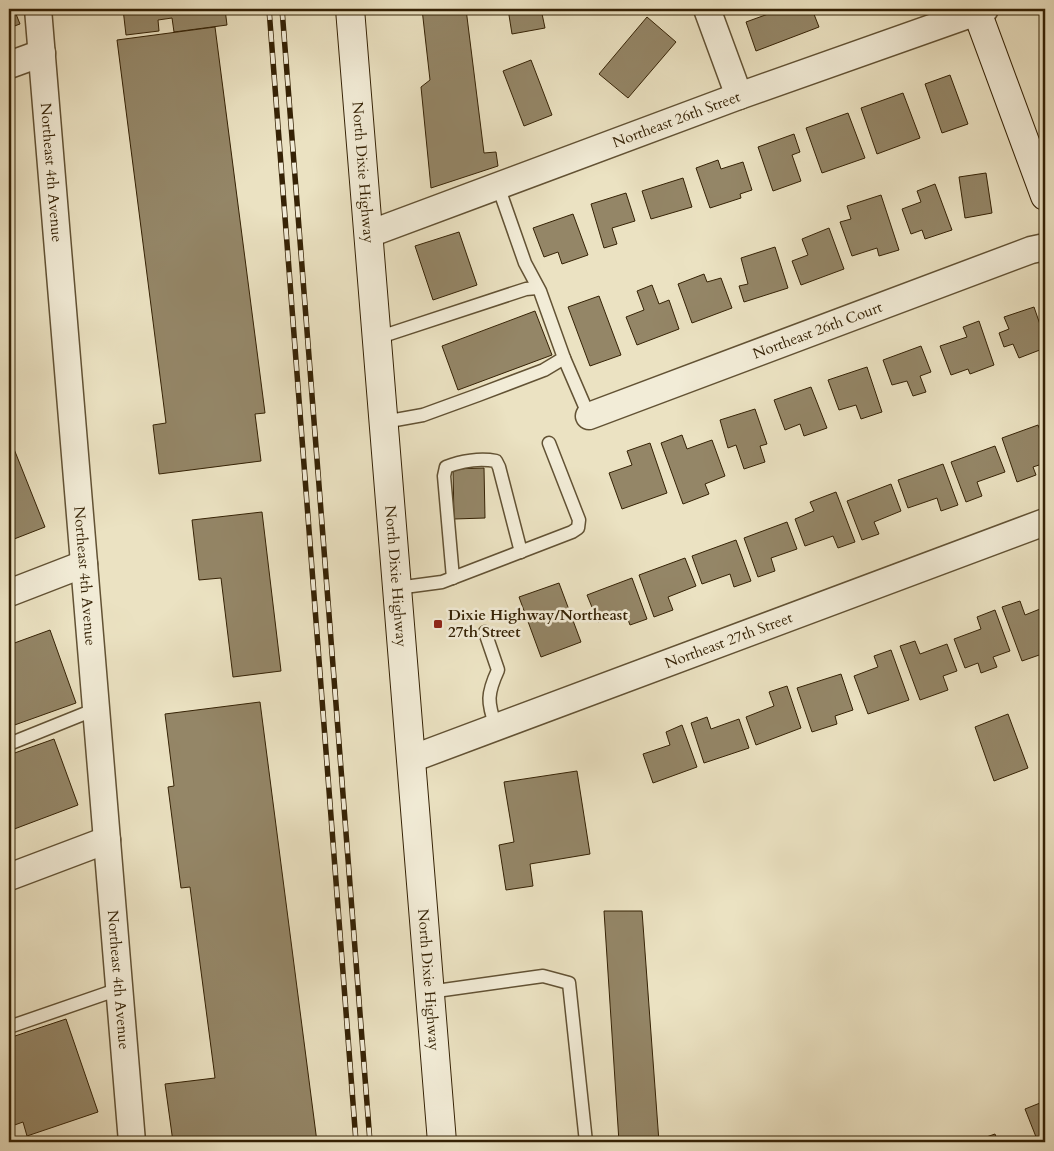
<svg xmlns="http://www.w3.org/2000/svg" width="1054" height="1151" viewBox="0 0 1054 1151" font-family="Cardo,serif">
	<rect width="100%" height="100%" fill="#ebe2c2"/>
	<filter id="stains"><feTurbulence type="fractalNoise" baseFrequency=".004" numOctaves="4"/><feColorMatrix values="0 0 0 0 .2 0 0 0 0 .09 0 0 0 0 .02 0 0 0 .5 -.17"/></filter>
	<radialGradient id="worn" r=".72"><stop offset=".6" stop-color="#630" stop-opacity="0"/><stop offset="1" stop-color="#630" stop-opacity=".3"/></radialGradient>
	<g fill="#948667" stroke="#352205">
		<path d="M 9,9 L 14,9 L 20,24 L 9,28 Z"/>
		<path d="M 123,9 L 225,9 L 227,25 L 174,32 L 172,18 L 158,20 L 159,31 L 126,35 Z"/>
		<path d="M 422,9 L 466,9 L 484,153 L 496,152 L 498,166 L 431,188 L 421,87 L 430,80 Z"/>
		<path d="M 508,9 L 541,9 L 545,28 L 512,34 Z"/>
		<path d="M 782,9 L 812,9 L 819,27 L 756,51 L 746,22 Z"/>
		<path d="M 647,17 L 676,42 L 628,98 L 599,74 Z"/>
		<path d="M 215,27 L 265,413 L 255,414 L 261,461 L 159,474 L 153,425 L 166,423 L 117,40 Z"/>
		<path d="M 531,60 L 552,115 L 524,126 L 503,71 Z"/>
		<path d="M 950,75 L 968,124 L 942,133 L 925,84 Z"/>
		<path d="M 903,93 L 920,138 L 877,154 L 861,108 Z"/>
		<path d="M 848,113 L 865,158 L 822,173 L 806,128 Z"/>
		<path d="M 794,134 L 800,152 L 792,155 L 801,181 L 773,191 L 758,147 Z"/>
		<path d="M 718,160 L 721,169 L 743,162 L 752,190 L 740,194 L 741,198 L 710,208 L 696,168 Z"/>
		<path d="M 986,173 L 992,213 L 965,218 L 959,177 Z"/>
		<path d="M 683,178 L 692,207 L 651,219 L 642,191 Z"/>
		<path d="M 935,184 L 952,230 L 925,239 L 922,230 L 911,234 L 902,209 L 921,202 L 917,191 Z"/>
		<path d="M 626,193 L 635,221 L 612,228 L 617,244 L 604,248 L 591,204 Z"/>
		<path d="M 881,195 L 899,250 L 879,256 L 877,248 L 852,256 L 840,222 L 851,219 L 847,206 Z"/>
		<path d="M 573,214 L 588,255 L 562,264 L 558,252 L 544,257 L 533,228 Z"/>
		<path d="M 829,228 L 844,269 L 801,285 L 792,261 L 808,255 L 802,239 Z"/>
		<path d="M 459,232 L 477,285 L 433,300 L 415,246 Z"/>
		<path d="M 775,247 L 788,288 L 744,302 L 739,286 L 748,284 L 741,258 Z"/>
		<path d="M 704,274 L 707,282 L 721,278 L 732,308 L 692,323 L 678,284 Z"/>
		<path d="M 652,285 L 659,304 L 669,300 L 679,329 L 637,345 L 626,317 L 644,310 L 637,291 Z"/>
		<path d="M 599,296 L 621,355 L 590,366 L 568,307 Z"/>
		<path d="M 1034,307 L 1045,339 L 1045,348 L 1019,358 L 1013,344 L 1004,347 L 999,333 L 1009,329 L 1004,317 Z"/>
		<path d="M 535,311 L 552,355 L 458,390 L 442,346 Z"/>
		<path d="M 979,321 L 994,365 L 970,374 L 968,369 L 951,375 L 940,346 L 967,337 L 963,327 Z"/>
		<path d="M 921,346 L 931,372 L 920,376 L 926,392 L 913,396 L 907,381 L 892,385 L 883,360 Z"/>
		<path d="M 867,367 L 882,412 L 861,419 L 856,405 L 839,410 L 828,380 Z"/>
		<path d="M 811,387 L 827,428 L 804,436 L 800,424 L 785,430 L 774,400 Z"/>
		<path d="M 755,409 L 767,444 L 760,446 L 765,462 L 744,469 L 736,445 L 728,448 L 720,420 Z"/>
		<path d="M 1038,425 L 1042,435 L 1045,434 L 1045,463 L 1033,467 L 1036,475 L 1017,482 L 1002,438 Z"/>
		<path d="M 682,435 L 687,449 L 712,440 L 725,476 L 705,484 L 709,494 L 683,504 L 661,443 Z"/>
		<path d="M 650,443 L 667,493 L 622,509 L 609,473 L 632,465 L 627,451 Z"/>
		<path d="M 995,446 L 1005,472 L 977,482 L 982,496 L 966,502 L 951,462 Z"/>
		<path d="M 14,449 L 45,527 L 9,541 L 9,452 Z"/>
		<path d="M 943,464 L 958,505 L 941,511 L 937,498 L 908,508 L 898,480 Z"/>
		<path d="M 484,468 L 485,518 L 454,519 L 453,469 Z"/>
		<path d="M 891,484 L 901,511 L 874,522 L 879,534 L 862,540 L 847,501 Z"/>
		<path d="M 836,492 L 855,542 L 838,548 L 833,536 L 805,546 L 795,519 L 814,511 L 810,502 Z"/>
		<path d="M 262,512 L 281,671 L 233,677 L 221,578 L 199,580 L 192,520 Z"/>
		<path d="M 787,522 L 797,549 L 771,558 L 775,571 L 758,577 L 744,538 Z"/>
		<path d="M 736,540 L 751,581 L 734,587 L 730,574 L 702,584 L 692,556 Z"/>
		<path d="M 685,558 L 696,586 L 668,597 L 673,610 L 654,617 L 639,575 Z"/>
		<path d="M 632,578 L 647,619 L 630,625 L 625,612 L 598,622 L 587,595 Z"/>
		<path d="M 559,583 L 581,642 L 541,657 L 519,597 Z"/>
		<path d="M 1020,601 L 1025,615 L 1045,607 L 1045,653 L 1022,661 L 1002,607 Z"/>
		<path d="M 995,610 L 1010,651 L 993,657 L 997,667 L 981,673 L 978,663 L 965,668 L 954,639 L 981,629 L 977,617 Z"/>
		<path d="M 50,630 L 76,703 L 9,727 L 9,645 Z"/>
		<path d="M 915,641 L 920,654 L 947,644 L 957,671 L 943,676 L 948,690 L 920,700 L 900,646 Z"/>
		<path d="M 891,650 L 909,700 L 868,714 L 854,676 L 878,667 L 874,656 Z"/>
		<path d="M 841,674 L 853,710 L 835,716 L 837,724 L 812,732 L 797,688 Z"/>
		<path d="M 787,686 L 801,728 L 756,745 L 746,717 L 774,706 L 769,692 Z"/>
		<path d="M 260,702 L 317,1142 L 173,1142 L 165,1084 L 215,1078 L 190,887 L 181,888 L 168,787 L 174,786 L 165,714 Z"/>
		<path d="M 1008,714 L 1028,768 L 994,781 L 975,727 Z"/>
		<path d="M 707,717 L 711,729 L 739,719 L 749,748 L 704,763 L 691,723 Z"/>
		<path d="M 682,725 L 697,767 L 653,783 L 643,754 L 670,745 L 666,732 Z"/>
		<path d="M 54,739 L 78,805 L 9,831 L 9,755 Z"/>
		<path d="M 577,771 L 590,854 L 530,864 L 533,886 L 506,890 L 499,845 L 514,842 L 504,782 Z"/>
		<path d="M 604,911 L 642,911 L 659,1142 L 619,1142 Z"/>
		<path d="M 66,1019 L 98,1112 L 27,1136 L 23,1122 L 9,1127 L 9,1038 Z"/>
		<path d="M 1045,1101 L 1045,1142 L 1038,1142 L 1025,1109 Z"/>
		<path d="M 995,1134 L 998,1142 L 972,1142 Z"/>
	</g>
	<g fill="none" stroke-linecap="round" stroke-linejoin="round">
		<g stroke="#625234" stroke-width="15">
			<g id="lane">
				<path d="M 498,186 L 525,263 L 540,291 L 564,358 L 589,416"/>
				<path d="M 377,338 L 526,289 L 537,288"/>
				<path d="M 384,422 L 423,415 L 478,395 L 544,370 L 564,358"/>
				<path d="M 453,578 L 444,476 L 446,467 C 461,461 480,458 496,461 L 499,467 L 521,552"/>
				<path d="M 397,588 L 442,582 L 572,532 L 578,528 L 579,520 L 549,443"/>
				<path d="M 485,632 L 498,670 C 487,694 487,702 496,727"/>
				<path d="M 9,744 L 96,709"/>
				<path d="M 429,992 L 543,976 L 569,983 L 586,1142"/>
				<path d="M 9,1027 L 119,989"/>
			</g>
		</g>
		<g stroke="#625234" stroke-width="29">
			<g id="street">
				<path id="s1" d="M 38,9 L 132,1142"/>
				<path d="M 707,9 L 739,96"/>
				<path d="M 9,65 L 42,53"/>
				<path id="s2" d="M 369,234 L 739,96 L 985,9"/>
				<path id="s3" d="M 589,416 L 1031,250 L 1045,247"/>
				<path d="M 9,593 L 84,564"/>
				<path id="s4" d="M 411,759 L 1045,522"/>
				<path d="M 9,877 L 107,840"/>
			</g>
		</g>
		<g stroke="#352205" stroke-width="30">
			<g id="secondary">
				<path id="s5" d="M 350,9 L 442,1142"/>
				<path d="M 976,9 L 1045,196"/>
			</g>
		</g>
		<use href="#lane" stroke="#f2ecd7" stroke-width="12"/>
		<use href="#street" stroke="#f2ecd7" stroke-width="26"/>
		<use href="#secondary" stroke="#f2ecd7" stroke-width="28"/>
		<g stroke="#352205" stroke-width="5.5">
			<g id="rail">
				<path d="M 269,9 L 356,1142"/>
				<path d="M 282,9 L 370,1142"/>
			</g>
		</g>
		<use href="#rail" stroke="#f2ecd7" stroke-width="4" stroke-dasharray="11" stroke-linecap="butt"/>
	</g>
	<rect fill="#8f2418" stroke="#f2ecd7" stroke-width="2" x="433" y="619" width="10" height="10" rx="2.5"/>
	<g text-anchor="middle" stroke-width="5" stroke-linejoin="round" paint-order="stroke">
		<g font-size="15" fill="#352205" stroke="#f2ecd7">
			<text dy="5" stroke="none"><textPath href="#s2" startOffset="328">Northeast 26th Street</textPath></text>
			<text dy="5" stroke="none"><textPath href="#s1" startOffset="164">Northeast 4th Avenue</textPath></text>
			<text dy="5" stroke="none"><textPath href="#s5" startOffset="164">North Dixie Highway</textPath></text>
			<text dy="5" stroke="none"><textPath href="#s3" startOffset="244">Northeast 26th Court</textPath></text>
			<text dy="5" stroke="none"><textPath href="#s1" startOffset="569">Northeast 4th Avenue</textPath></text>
			<text dy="5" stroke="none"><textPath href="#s5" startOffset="569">North Dixie Highway</textPath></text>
			<text dy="5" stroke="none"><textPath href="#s4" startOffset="339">Northeast 27th Street</textPath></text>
			<text dy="5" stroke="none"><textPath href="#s1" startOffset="974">Northeast 4th Avenue</textPath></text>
			<text dy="5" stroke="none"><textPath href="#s5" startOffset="974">North Dixie Highway</textPath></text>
		</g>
		<g font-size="15" font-weight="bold" fill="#352205" stroke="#f2ecd7" text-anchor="start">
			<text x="448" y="620">Dixie Highway/Northeast<tspan x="448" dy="17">27th Street</tspan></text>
		</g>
	</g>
	<rect width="1054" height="1151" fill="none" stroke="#ebe2c2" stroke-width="30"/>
	<rect x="10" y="10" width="1034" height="1131" fill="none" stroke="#352205" stroke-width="2.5"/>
	<rect x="15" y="15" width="1024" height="1121" fill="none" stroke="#352205"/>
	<rect width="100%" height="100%" filter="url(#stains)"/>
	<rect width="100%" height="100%" fill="url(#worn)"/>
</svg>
